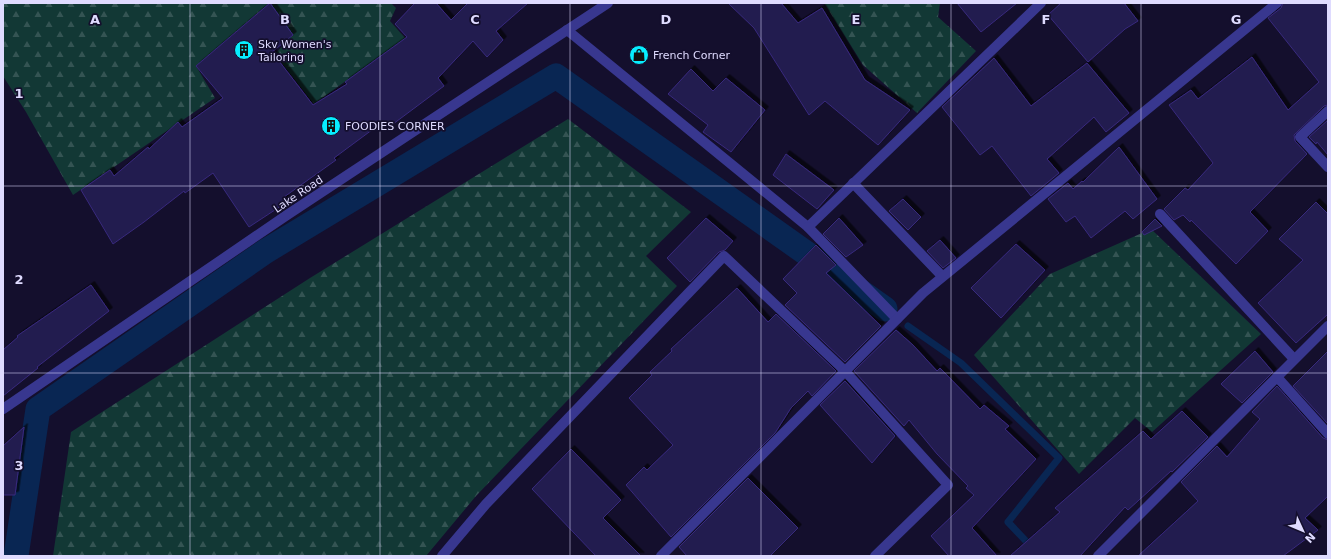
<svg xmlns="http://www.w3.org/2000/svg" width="1331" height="559" viewBox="0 0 1331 559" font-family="'DejaVu Sans',sans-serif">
	<defs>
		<pattern id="forest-firs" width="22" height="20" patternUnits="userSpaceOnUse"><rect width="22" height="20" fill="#123835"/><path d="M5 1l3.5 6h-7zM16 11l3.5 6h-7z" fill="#345453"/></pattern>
		<filter id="shadow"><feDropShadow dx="3.5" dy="-3.5" stdDeviation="0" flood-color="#0009"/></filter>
	</defs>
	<rect width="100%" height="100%" fill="#140f2d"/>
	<g fill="url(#forest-firs)">
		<path d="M 3,3 L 391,3 L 396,8 L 390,21 L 405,38 L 314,104 L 275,54 L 293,35 L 269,3 L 196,66 L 215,98 L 73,195 L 26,112 L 3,76 Z"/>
		<path d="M 824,3 L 940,3 L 938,17 L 976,51 L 917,113 L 863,65 Z"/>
		<path d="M 568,119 L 691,212 L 646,256 L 677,286 L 476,496 L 426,556 L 53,556 L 71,432 L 310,278 Z"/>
		<path d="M 1151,229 L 1261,334 L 1152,432 L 1135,418 L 1079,474 L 974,355 L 1050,274 Z"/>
	</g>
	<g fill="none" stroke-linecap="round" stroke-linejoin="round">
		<path stroke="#092653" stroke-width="7" d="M 908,326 L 961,363 L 1059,458 L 1008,522 L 1040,556"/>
		<path stroke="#092653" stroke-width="25" d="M 16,556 L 38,409 L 266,251 L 556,76 L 885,309"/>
	</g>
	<g fill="#231a50" stroke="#382a7d" filter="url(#shadow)">
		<path d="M 270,3 L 293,35 L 272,52 L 313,105 L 347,84 L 345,82 L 407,37 L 395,24 L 415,3 L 436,3 L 451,20 L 468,3 L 528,3 L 496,31 L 503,40 L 487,57 L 473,41 L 438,78 L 444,86 L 385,130 L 380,124 L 334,158 L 336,160 L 284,197 L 287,202 L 249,227 L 213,173 L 185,193 L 184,191 L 144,222 L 113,244 L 81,190 L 110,170 L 114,176 L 148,147 L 149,149 L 178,122 L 182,127 L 223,98 L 196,66 Z"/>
		<path d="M 728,3 L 781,3 L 798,23 L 822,8 L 865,80 L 910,110 L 878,145 L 825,101 L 809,115 L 754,28 Z"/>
		<path d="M 957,3 L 1017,3 L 981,32 Z"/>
		<path d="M 1061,3 L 1124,3 L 1138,21 L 1125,29 L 1088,62 L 1048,15 Z"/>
		<path d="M 1283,3 L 1328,3 L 1328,105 L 1324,106 L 1294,135 L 1295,141 L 1307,154 L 1250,212 L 1268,231 L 1236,264 L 1191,220 L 1190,222 L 1183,215 L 1174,220 L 1164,209 L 1185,188 L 1188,190 L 1213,163 L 1169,105 L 1191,90 L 1198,99 L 1252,57 L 1288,110 L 1319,82 L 1268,18 L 1281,8 Z"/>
		<path d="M 994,58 L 1031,106 L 1087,63 L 1129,113 L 1106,132 L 1094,117 L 1047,159 L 1059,173 L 1031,196 L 992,146 L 980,155 L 942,107 Z"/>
		<path d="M 691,69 L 713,91 L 726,78 L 765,110 L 731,152 L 703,132 L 708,125 L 668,94 Z"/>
		<path d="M 1328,120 L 1328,155 L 1317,142 L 1316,144 L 1309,137 Z"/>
		<path d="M 1119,147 L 1157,199 L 1133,219 L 1125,211 L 1091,238 L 1075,216 L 1066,222 L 1048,199 L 1068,183 L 1073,189 L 1082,181 L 1083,182 Z"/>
		<path d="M 786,154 L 834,190 L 817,209 L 773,175 Z"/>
		<path d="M 903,199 L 921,217 L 908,230 L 889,211 Z"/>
		<path d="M 1316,202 L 1328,214 L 1328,314 L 1296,343 L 1258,303 L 1303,260 L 1279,239 Z"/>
		<path d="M 706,218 L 733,241 L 725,250 L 719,252 L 690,282 L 667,258 Z"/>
		<path d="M 839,218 L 863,245 L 846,257 L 823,234 Z"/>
		<path d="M 1155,219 L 1162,226 L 1144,235 L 1142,232 Z"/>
		<path d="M 940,240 L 956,258 L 943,268 L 927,251 Z"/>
		<path d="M 1016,244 L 1045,270 L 1001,318 L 971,288 Z"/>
		<path d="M 816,245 L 836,265 L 826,273 L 881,326 L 845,362 L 785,305 L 797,293 L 783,279 Z"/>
		<path d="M 91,285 L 109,311 L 37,367 L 38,368 L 3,396 L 3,350 L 18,337 L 17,336 Z"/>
		<path d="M 737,288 L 768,322 L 776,314 L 836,371 L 812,396 L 808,391 L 791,408 L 775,433 L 671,537 L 626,485 L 644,467 L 647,470 L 673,445 L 629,398 L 652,375 L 650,372 L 672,351 L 671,349 Z"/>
		<path d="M 896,330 L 913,345 L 937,371 L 940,368 L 980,409 L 984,405 L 1009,426 L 1005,429 L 1036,459 L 972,528 L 997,556 L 949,556 L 931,536 L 974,495 L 966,488 L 968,486 L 937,454 L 909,420 L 904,426 L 854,371 Z"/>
		<path d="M 1255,351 L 1273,372 L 1242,403 L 1221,384 Z"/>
		<path d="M 1328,351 L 1328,424 L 1293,386 Z"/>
		<path d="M 845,381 L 895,436 L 872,463 L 820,405 Z"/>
		<path d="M 1277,386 L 1323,438 L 1328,440 L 1328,496 L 1305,518 L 1318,530 L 1283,556 L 1138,556 L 1198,501 L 1181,482 L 1217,446 L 1227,457 L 1260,419 L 1252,412 Z"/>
		<path d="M 1182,411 L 1208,437 L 1172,472 L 1171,471 L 1128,510 L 1125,507 L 1080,556 L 1010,556 L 1060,512 L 1055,508 L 1143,431 L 1151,439 Z"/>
		<path d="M 24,427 L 15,495 L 3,495 L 3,446 Z"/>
		<path d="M 571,449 L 621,500 L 603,518 L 641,556 L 596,556 L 532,489 Z"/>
		<path d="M 748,478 L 798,528 L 770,556 L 687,556 L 679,547 Z"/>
	</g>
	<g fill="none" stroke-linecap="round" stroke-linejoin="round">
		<g stroke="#38378f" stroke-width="10">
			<path d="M 567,30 L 808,227 L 1041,3"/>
			<path d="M 1328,111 L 1300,137 L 1328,167"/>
			<path d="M 853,183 L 942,276"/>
			<path d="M 1160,214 L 1294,359"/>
			<path d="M 808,227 L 897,319"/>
			<path d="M 1277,377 L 1328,434"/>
			<path d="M 3,409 L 287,215 L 608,3"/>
			<path d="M 442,556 L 486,504 L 724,256 L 845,371 L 948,485 L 875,556"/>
			<path d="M 661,556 L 923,293 L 1277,3"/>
			<path d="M 1098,556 L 1328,326"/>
		</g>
	</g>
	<path fill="none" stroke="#dfdbff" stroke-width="1" stroke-opacity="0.55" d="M 190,3 L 190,556M 380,3 L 380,556M 570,3 L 570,556M 761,3 L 761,556M 951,3 L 951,556M 1141,3 L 1141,556M 3,186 L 1328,186M 3,373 L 1328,373"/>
	<defs>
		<g id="building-disc" transform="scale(1)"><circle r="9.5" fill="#07edff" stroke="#140f2d"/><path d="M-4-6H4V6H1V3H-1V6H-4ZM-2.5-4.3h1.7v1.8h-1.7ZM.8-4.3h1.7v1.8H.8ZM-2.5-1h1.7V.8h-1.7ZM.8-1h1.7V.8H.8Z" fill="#111"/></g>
		<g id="shop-disc" transform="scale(1)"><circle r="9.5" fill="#07edff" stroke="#140f2d"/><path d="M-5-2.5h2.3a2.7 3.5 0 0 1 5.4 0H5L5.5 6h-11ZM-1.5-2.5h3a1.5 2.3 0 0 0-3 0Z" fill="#111"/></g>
	</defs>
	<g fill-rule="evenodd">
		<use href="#building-disc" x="244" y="50"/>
		<use href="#shop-disc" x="639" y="55"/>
		<use href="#building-disc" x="331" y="126"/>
	</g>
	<g text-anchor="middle" stroke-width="3.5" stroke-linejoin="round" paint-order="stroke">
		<g font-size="11" fill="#dfdbff" stroke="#140f2d" text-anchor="start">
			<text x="258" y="48">Skv Women's<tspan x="258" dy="13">Tailoring</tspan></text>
			<text x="653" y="59">French Corner</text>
			<text x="345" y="130">FOODIES CORNER</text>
		</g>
		<g font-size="11" fill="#dfdbff" stroke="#140f2d">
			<text transform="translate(298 194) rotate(-34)" y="4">Lake Road</text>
		</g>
	</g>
	<g font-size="13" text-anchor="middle" font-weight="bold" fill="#dfdbff" stroke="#140f2d" stroke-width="3.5" stroke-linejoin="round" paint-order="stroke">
		<text x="95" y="24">A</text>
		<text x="285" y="24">B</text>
		<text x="475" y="24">C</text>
		<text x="666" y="24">D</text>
		<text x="856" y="24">E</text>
		<text x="1046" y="24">F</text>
		<text x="1236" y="24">G</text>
		<text x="19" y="98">1</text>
		<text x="19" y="284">2</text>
		<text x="19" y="470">3</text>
	</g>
	<rect width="1331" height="559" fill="none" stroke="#dfdbff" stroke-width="8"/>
	<g transform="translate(1303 531) rotate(134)" stroke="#140f2d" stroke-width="3" paint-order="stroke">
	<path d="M0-3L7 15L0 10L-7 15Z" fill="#dfdbff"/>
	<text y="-6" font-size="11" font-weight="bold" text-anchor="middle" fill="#dfdbff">N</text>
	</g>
</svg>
